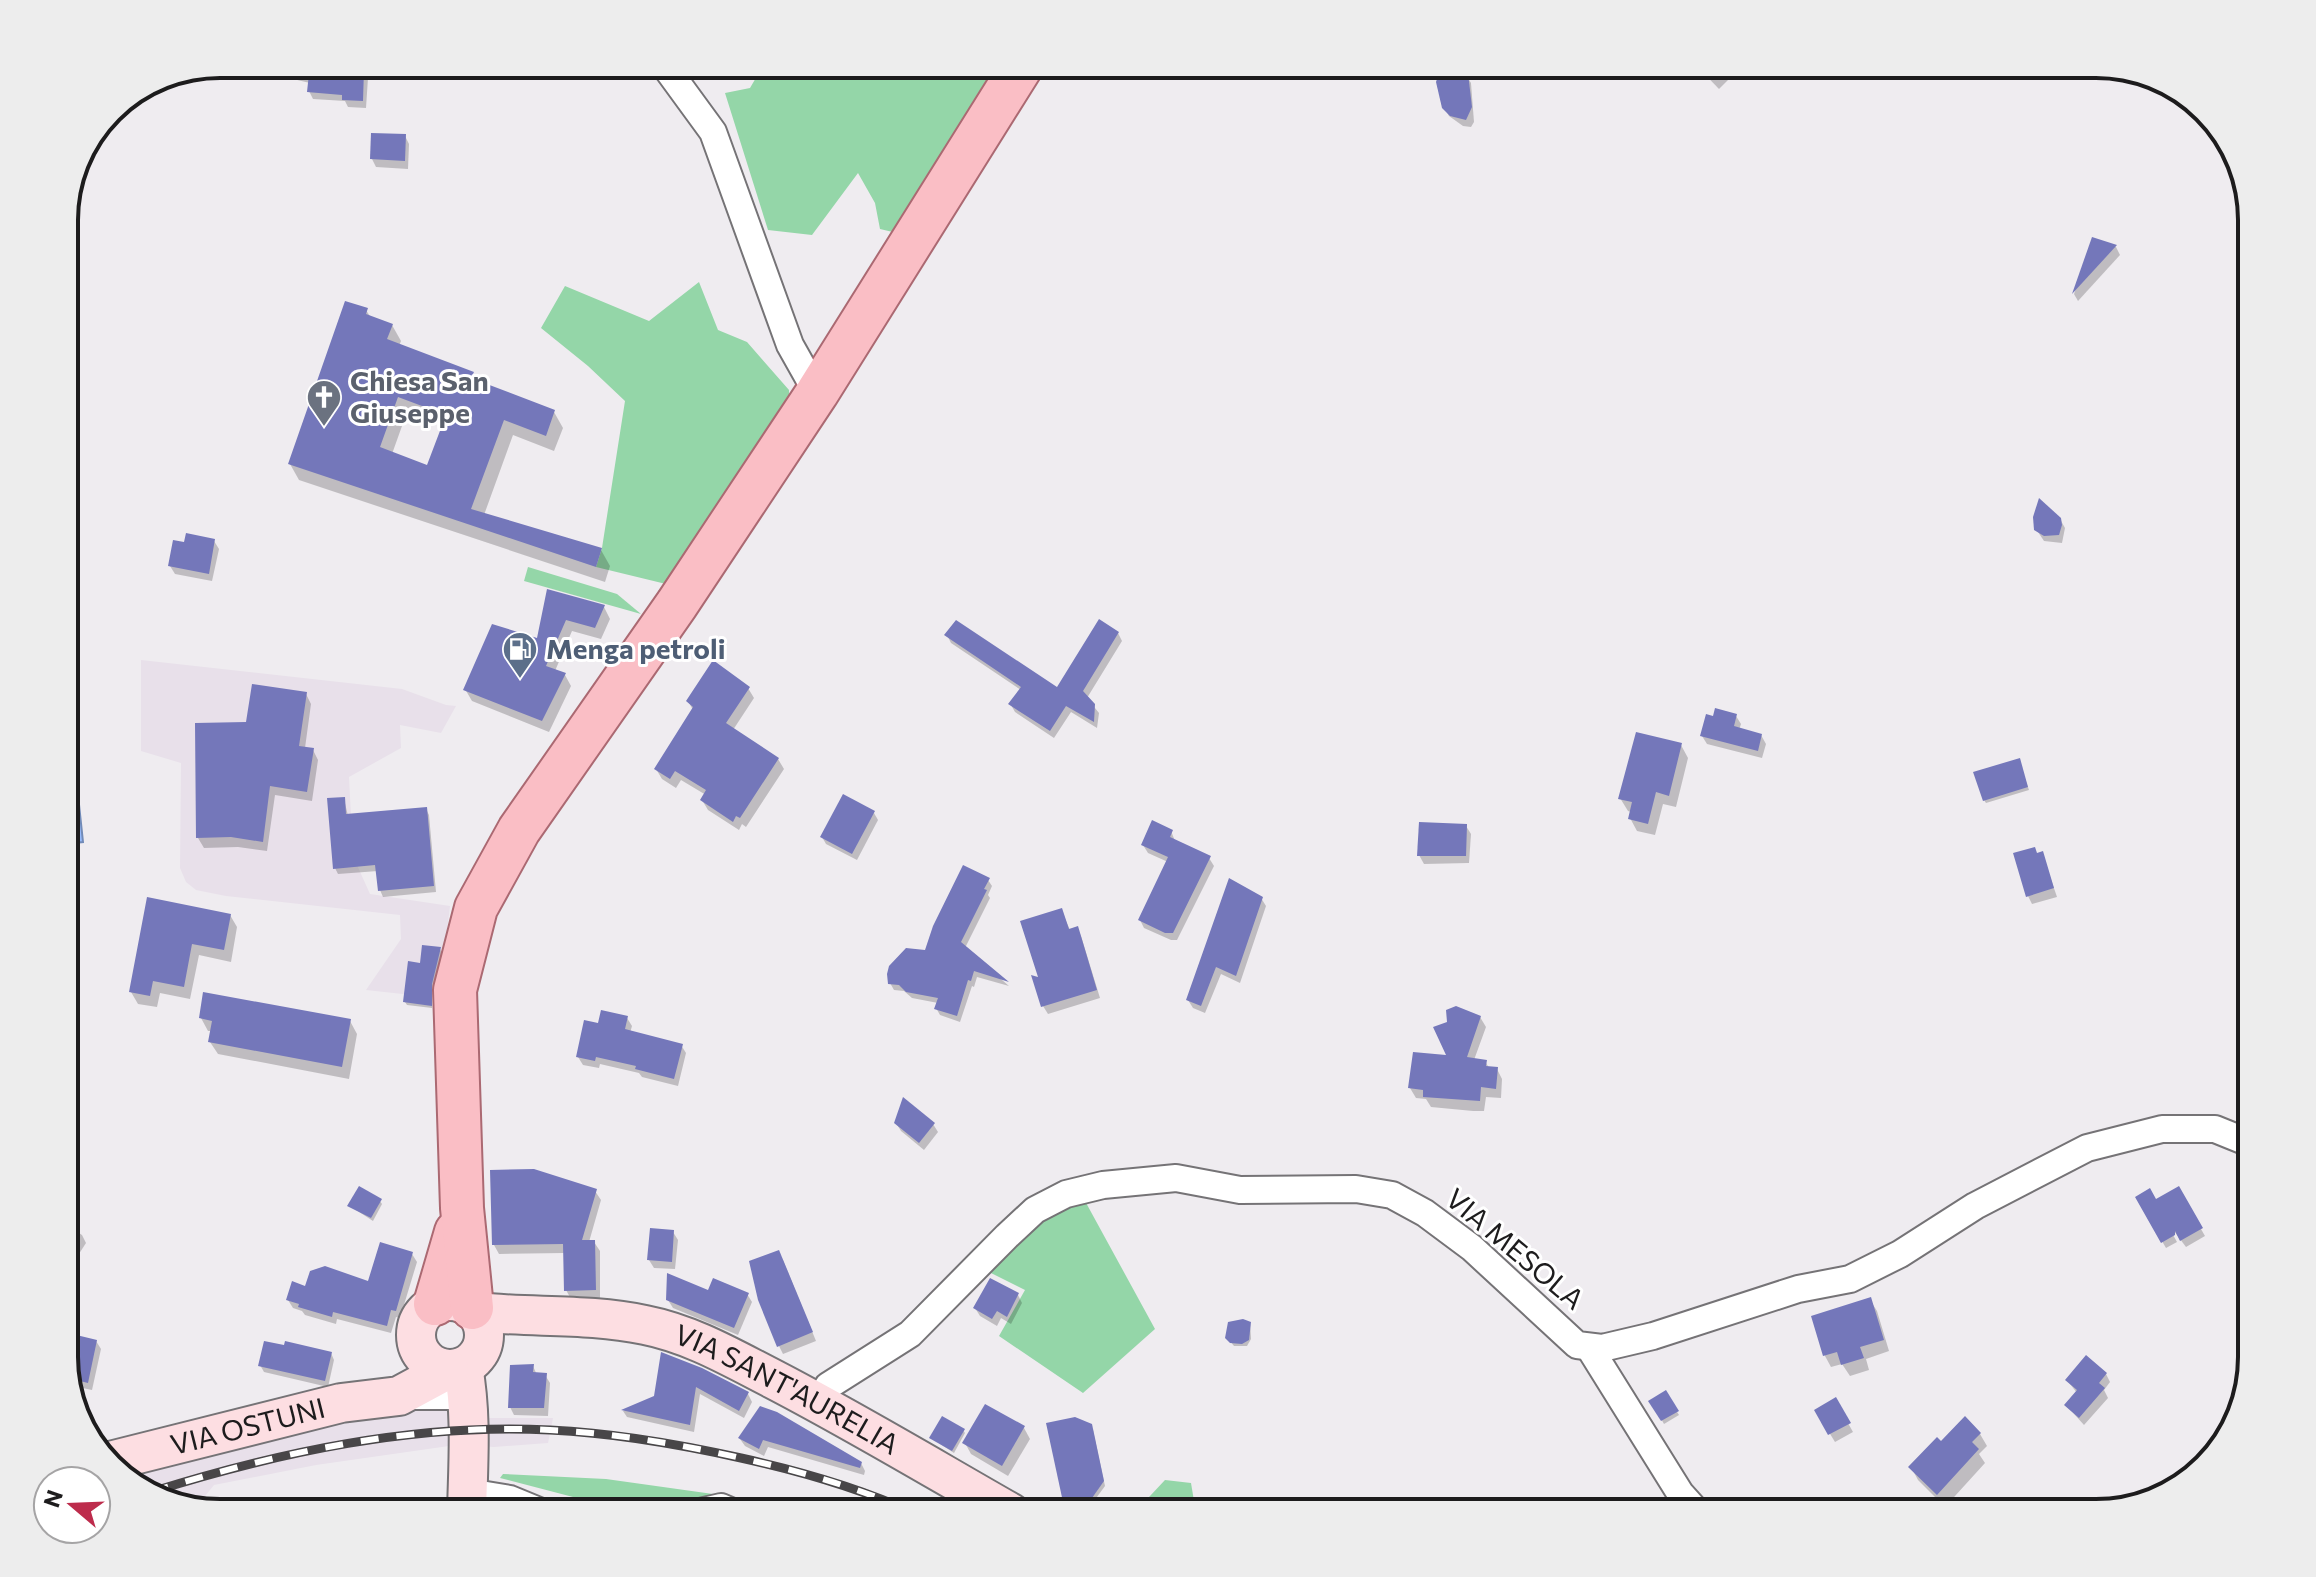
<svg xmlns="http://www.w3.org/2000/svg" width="2316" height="1577" viewBox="0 0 2316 1577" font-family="Commissioner,sans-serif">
	<rect width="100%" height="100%" fill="#efecf0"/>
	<g fill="#e8e0ea">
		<path d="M 141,660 L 402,689 L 446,705 L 456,706 L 441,733 L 400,725 L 401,748 L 349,777 L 353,856 L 370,894 L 450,906 L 439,998 L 366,990 L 401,939 L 400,915 L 226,896 L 196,890 L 186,882 L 180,868 L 181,763 L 141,751 Z"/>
		<path d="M 455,1406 L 462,1418 L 553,1418 L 548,1443 L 494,1447 L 456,1445 L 316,1465 L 214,1485 L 197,1506 L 133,1486 L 123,1475 L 352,1415 Z"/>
	</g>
	<g fill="#94d6a8">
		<path d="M 764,64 L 879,64 L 884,70 L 897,64 L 999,64 L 897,233 L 880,229 L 875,203 L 858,173 L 812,235 L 768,230 L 725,93 L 750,88 Z"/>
		<path d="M 699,282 L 718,330 L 747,342 L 789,390 L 789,407 L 666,584 L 596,567 L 602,548 L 625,401 L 588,366 L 541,328 L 565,286 L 649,321 Z"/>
		<path d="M 528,567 L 617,594 L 641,614 L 524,581 Z"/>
		<path d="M 1085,1201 L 1155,1329 L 1083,1393 L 999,1336 L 1025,1290 L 991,1273 L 1028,1228 Z"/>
		<path d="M 503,1474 L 606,1479 L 713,1494 L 672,1505 L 653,1513 L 603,1513 L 573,1497 L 500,1478 Z"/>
		<path d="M 1165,1480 L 1191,1483 L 1196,1513 L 1134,1513 Z"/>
	</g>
	<path fill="#96bafb" stroke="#728bb8" stroke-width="2" d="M 78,795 L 83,842 L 64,844 L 64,797 Z"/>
	<g fill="#0003" fill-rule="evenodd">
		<path d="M 277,64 L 330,64 L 363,71 L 368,78 L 366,108 L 348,107 L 345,101 L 313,99 L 309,91 L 310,83 L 280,76 L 276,69 Z"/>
		<path d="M 1695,64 L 1739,64 L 1741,67 L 1719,89 Z"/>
		<path d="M 1466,75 L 1471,83 L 1474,122 L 1471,127 L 1463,126 L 1449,116 L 1444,107 Z"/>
		<path d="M 405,136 L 409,144 L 408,169 L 376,167 L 372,159 Z"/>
		<path d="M 2093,240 L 2116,247 L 2120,255 L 2078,301 L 2074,294 Z"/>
		<path d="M 366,310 L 371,318 L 392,325 L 401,341 L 399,346 L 472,373 L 478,383 L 554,412 L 563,428 L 554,451 L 513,435 L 484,515 L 601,550 L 610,566 L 605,582 L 299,480 L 290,464 ZM 407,412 L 444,426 L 429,468 L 392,454 Z"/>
		<path d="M 2060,519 L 2065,528 L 2062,543 L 2044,541 L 2036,529 Z"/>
		<path d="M 214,541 L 219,549 L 212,581 L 175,574 L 170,566 Z"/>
		<path d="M 549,592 L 604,607 L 610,619 L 601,639 L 572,631 L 555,671 L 565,675 L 571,686 L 549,732 L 472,701 L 465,689 L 539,640 Z"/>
		<path d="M 1118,633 L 1122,641 L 1087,698 L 1099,713 L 1097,728 L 1071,712 L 1054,738 L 1015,712 L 1011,705 L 1021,690 L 951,643 L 947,635 L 1057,690 Z"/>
		<path d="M 748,688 L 754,698 L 733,730 L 778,759 L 784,769 L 746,827 L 742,824 L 739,830 L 708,810 L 702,800 L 706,795 L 681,780 L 676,788 L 662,779 L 656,769 L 693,710 L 688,701 Z"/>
		<path d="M 306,694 L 311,704 L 305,748 L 313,750 L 318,760 L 312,801 L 275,795 L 267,851 L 238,847 L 204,848 L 198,838 L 248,724 Z"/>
		<path d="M 1736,716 L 1741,724 L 1739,730 L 1761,735 L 1766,744 L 1762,758 L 1707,744 L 1702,736 Z"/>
		<path d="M 1681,745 L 1688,758 L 1676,807 L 1663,804 L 1655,835 L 1637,831 L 1630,818 L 1631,812 L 1628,811 L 1620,798 Z"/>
		<path d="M 2020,764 L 2029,790 L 1986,803 L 1984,800 Z"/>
		<path d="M 344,799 L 348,816 L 426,809 L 429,815 L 436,892 L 383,897 L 380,890 L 378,871 L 338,874 L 335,868 Z"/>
		<path d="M 874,813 L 878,820 L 857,860 L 826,844 L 822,837 Z"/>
		<path d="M 1466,826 L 1471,834 L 1469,863 L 1424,864 L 1419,855 Z"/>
		<path d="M 1171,831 L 1175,841 L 1209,858 L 1214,866 L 1177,940 L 1171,940 L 1144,928 L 1140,920 L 1168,862 L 1148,853 L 1143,845 Z"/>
		<path d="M 2042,853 L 2057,897 L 2032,904 L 2028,896 L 2037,855 Z"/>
		<path d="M 988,880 L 992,886 L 988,895 L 990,898 L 965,948 L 1009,986 L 977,977 L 974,987 L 972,986 L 960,1022 L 940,1015 L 936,1008 L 938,1003 L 912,998 L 904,991 L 894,990 L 890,983 L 926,952 Z"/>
		<path d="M 1261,898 L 1266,906 L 1240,983 L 1221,974 L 1205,1013 L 1193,1008 L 1188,1000 Z"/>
		<path d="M 149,900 L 230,915 L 237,927 L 231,962 L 199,955 L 190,999 L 160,993 L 157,1007 L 138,1004 L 131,992 Z"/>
		<path d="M 1061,910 L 1070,930 L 1077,928 L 1081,936 L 1100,998 L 1048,1014 L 1043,1006 L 1041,980 Z"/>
		<path d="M 440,949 L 442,953 L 432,989 L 432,1008 L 407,1005 L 405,1002 L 422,965 Z"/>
		<path d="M 1480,1017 L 1486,1027 L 1474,1060 L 1485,1061 L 1489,1068 L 1497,1069 L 1502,1079 L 1501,1098 L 1486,1097 L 1484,1111 L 1473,1111 L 1431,1107 L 1426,1099 L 1416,1098 L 1410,1088 L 1449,1058 Z"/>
		<path d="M 201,1018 L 350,1021 L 357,1034 L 349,1079 L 218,1054 L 210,1042 L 212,1031 L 208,1031 Z"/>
		<path d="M 627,1018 L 632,1026 L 630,1033 L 681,1045 L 686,1053 L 678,1086 L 642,1077 L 639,1073 L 600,1064 L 599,1068 L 583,1065 L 578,1057 L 600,1026 Z"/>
		<path d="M 896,1123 L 933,1124 L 938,1132 L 924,1150 L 901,1131 Z"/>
		<path d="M 2178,1189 L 2205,1236 L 2186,1247 L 2174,1231 L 2172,1233 L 2177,1242 L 2166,1248 L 2137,1198 L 2155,1202 Z"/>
		<path d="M 595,1191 L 601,1200 L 589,1242 L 594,1242 L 600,1251 L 600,1299 L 571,1299 L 566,1290 L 565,1253 L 499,1254 L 494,1245 Z"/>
		<path d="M 380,1201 L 382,1204 L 373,1221 L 350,1206 Z"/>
		<path d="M 64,1223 L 82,1235 L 86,1243 L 75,1260 L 64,1253 Z"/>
		<path d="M 673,1232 L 678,1240 L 675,1269 L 654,1268 L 649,1260 Z"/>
		<path d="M 412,1254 L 417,1262 L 400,1318 L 396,1317 L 391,1333 L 337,1319 L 336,1324 L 305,1315 L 302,1311 L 293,1308 L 288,1300 L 306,1288 L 370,1283 Z"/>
		<path d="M 783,1260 L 816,1341 L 783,1354 L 779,1346 Z"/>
		<path d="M 709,1293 L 747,1294 L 752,1302 L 738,1335 L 673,1308 L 668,1300 Z"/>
		<path d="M 1018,1295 L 1022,1303 L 1011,1324 L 1001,1318 L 997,1326 L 980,1316 L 975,1308 Z"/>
		<path d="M 1870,1300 L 1877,1311 L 1889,1351 L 1866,1359 L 1869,1370 L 1850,1376 L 1842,1364 L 1831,1367 L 1825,1356 L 1813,1317 Z"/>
		<path d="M 1250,1323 L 1251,1339 L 1247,1346 L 1234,1346 L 1230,1341 Z"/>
		<path d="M 96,1341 L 101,1349 L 92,1390 L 73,1386 L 69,1382 L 64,1367 Z"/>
		<path d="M 331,1353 L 334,1360 L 328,1387 L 264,1372 L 260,1365 Z"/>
		<path d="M 663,1355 L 748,1394 L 752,1402 L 744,1418 L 700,1394 L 694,1432 L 627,1417 L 623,1411 L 656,1397 Z"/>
		<path d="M 533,1366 L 537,1375 L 545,1375 L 550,1383 L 548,1416 L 514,1415 L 510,1407 Z"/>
		<path d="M 2106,1374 L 2110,1382 L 2104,1390 L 2108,1398 L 2084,1425 L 2066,1405 L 2077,1393 L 2067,1380 Z"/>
		<path d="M 1665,1393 L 1679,1415 L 1664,1424 L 1651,1401 Z"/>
		<path d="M 1835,1400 L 1853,1432 L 1835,1442 L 1816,1411 Z"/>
		<path d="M 760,1408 L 861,1463 L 865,1471 L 864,1475 L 768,1447 L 764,1456 L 745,1446 L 740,1439 Z"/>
		<path d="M 1024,1428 L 1030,1439 L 1008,1476 L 971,1454 L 965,1443 Z"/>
		<path d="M 963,1430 L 965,1433 L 954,1453 L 931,1438 Z"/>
		<path d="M 1093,1430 L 1105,1486 L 1094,1501 L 1067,1505 L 1065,1502 Z"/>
		<path d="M 1980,1434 L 1987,1446 L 1979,1454 L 1985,1463 L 1945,1507 L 1918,1480 L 1911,1467 L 1941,1443 Z"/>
	</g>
	<g fill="#7477ba" fill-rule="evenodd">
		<path d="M 310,64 L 339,64 L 364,69 L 363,101 L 342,100 L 342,95 L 307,92 Z"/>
		<path d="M 1450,68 L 1468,73 L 1472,107 L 1466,120 L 1450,116 L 1442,108 L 1436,82 L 1439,73 Z"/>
		<path d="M 371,133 L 406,134 L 405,161 L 370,159 Z"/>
		<path d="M 2092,237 L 2117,245 L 2072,294 Z"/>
		<path d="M 345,301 L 368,308 L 366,314 L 393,324 L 387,339 L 474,372 L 471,378 L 555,410 L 546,436 L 504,420 L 471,509 L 602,548 L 596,567 L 288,464 ZM 398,397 L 446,415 L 427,465 L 380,447 Z"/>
		<path d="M 2039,498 L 2061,518 L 2062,525 L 2059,535 L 2044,536 L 2034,530 L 2033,517 Z"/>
		<path d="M 186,533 L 215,539 L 209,574 L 168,566 L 173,540 L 184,542 Z"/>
		<path d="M 547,589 L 605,605 L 595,628 L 566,620 L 546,666 L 566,673 L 542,721 L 463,690 L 492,624 L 537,638 Z"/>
		<path d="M 1099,619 L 1119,632 L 1083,691 L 1095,704 L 1094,722 L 1066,706 L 1050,731 L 1008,704 L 1021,687 L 944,635 L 956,620 L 1057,687 Z"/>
		<path d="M 713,660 L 750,687 L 726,723 L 779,758 L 740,818 L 736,816 L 733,822 L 700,800 L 706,790 L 675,771 L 670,779 L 654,769 L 693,707 L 686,701 Z"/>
		<path d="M 252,684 L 307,692 L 299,746 L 314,748 L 307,792 L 270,786 L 263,842 L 231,837 L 196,838 L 195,723 L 246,722 Z"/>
		<path d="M 1715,708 L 1737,714 L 1734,726 L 1762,734 L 1758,751 L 1700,736 L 1706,714 L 1713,716 Z"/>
		<path d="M 1636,732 L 1682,743 L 1669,796 L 1656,792 L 1648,824 L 1628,819 L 1632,802 L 1618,799 Z"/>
		<path d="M 2020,758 L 2028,787 L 1983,801 L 1973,772 Z"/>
		<path d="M 843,794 L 875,811 L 852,854 L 820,837 Z"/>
		<path d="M 345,797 L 346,814 L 427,807 L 434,886 L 378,891 L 375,865 L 333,869 L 327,798 Z"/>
		<path d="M 1152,820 L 1173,830 L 1170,837 L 1211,856 L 1173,933 L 1165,933 L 1138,920 L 1168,857 L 1141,845 Z"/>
		<path d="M 1419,822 L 1467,824 L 1466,856 L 1417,856 Z"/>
		<path d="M 2035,847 L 2037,853 L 2043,851 L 2054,888 L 2026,897 L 2013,853 Z"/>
		<path d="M 963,865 L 990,878 L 984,889 L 987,890 L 961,942 L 1009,982 L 974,971 L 971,981 L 968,980 L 957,1016 L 934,1009 L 938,998 L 906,992 L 899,985 L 888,984 L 887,974 L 889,966 L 906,948 L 925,950 L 933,926 Z"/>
		<path d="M 1229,878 L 1263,897 L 1236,976 L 1216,967 L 1201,1006 L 1186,1000 Z"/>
		<path d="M 147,897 L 231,914 L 224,950 L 192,944 L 184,987 L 153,981 L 150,996 L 129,992 Z"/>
		<path d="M 1062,908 L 1069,929 L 1078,926 L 1097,990 L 1041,1007 L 1031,975 L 1038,977 L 1020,921 Z"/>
		<path d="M 422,945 L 441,947 L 432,984 L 432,1006 L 403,1002 L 408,961 L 420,963 Z"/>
		<path d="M 203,992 L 351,1019 L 342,1067 L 208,1042 L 212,1021 L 199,1018 Z"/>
		<path d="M 1456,1006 L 1481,1016 L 1467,1057 L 1487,1060 L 1486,1066 L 1498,1067 L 1496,1089 L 1481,1087 L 1480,1101 L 1423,1097 L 1423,1090 L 1408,1088 L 1413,1052 L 1446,1055 L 1433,1027 L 1447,1022 L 1446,1010 Z"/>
		<path d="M 601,1010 L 628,1016 L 625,1029 L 683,1044 L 674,1079 L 635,1069 L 636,1066 L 596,1057 L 595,1061 L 576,1057 L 584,1020 L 598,1023 Z"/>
		<path d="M 903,1097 L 935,1123 L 919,1143 L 894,1123 Z"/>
		<path d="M 534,1169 L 597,1189 L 582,1240 L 595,1240 L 596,1290 L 564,1291 L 563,1244 L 492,1245 L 490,1170 Z"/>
		<path d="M 359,1186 L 382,1199 L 371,1218 L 347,1206 Z"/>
		<path d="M 2179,1186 L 2203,1228 L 2180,1241 L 2175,1231 L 2175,1235 L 2161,1243 L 2135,1197 L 2150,1188 L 2156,1199 Z"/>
		<path d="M 650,1228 L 674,1230 L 672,1262 L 647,1260 Z"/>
		<path d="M 380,1242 L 413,1252 L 396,1311 L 391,1310 L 387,1326 L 333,1312 L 332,1317 L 298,1307 L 299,1304 L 286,1300 L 292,1281 L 305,1286 L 310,1271 L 325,1266 L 368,1281 Z"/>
		<path d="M 779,1250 L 813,1332 L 777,1347 L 758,1300 L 749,1261 Z"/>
		<path d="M 667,1273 L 708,1290 L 713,1278 L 749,1293 L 734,1328 L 666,1300 Z"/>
		<path d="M 990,1278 L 1019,1293 L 1007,1317 L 997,1311 L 992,1319 L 973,1308 Z"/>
		<path d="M 1871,1297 L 1884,1340 L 1860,1347 L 1864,1358 L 1841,1365 L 1837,1352 L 1823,1356 L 1811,1316 Z"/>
		<path d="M 1243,1319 L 1251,1322 L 1249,1340 L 1242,1344 L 1230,1343 L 1225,1338 L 1228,1322 Z"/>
		<path d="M 64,1332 L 97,1340 L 88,1383 L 68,1378 L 64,1367 Z"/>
		<path d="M 264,1341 L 284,1345 L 285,1341 L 332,1352 L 325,1381 L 258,1366 Z"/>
		<path d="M 661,1352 L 702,1368 L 749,1392 L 739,1411 L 696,1387 L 690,1425 L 621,1410 L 654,1396 Z"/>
		<path d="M 2086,1355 L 2107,1373 L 2099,1383 L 2105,1388 L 2079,1418 L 2064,1405 L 2077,1390 L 2065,1380 Z"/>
		<path d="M 534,1364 L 533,1372 L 547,1373 L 544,1408 L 508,1408 L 510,1365 Z"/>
		<path d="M 1666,1390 L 1679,1411 L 1661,1421 L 1648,1401 Z"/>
		<path d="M 1836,1397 L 1851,1423 L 1828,1435 L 1814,1410 Z"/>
		<path d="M 985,1404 L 1025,1426 L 1002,1466 L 962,1443 Z"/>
		<path d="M 760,1406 L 777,1412 L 862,1462 L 860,1468 L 763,1440 L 759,1449 L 738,1438 Z"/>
		<path d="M 942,1416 L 965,1429 L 952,1451 L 929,1438 Z"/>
		<path d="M 1965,1416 L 1981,1433 L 1972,1442 L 1979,1449 L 1937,1495 L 1908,1467 L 1937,1437 L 1941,1441 Z"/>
		<path d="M 1075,1417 L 1092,1424 L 1104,1481 L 1092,1498 L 1063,1502 L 1046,1423 Z"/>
	</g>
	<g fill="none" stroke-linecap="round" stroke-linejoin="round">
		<g stroke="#757376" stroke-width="30">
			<g id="street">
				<path d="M 659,64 L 667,69 L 713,132 L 790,345 L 817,393"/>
				<path d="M 1589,1347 L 1680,1493 L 1698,1513"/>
				<path d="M 403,1396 L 469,1396"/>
				<path d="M 819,1402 L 828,1386 L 910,1334 L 1007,1236 L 1035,1210 L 1066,1194 L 1103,1185 L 1176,1178 L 1240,1190 L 1356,1189 L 1392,1195 L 1425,1213 L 1472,1248 L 1577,1345 L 1602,1348 L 1653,1336 L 1798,1289 L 1850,1279 L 1900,1254 L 1975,1206 L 2087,1148 L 2162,1129 L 2215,1129 L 2252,1144"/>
				<path d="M 475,1507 L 468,1492 L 510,1499 L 544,1513"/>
				<path d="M 695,1513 L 721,1507 L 735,1513"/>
			</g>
		</g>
		<g stroke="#757376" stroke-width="42">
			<g id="secondary">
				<circle cx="450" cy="1335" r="34"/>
				<path id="s1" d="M 476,1312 C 533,1318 589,1313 645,1325 C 691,1334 732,1358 773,1379 C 854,1421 932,1468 1011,1513"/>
				<path d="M 463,1367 C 472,1416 468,1464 467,1513"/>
				<path id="s2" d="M 110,1461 L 341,1403 L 399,1396 L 449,1369"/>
			</g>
		</g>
		<g stroke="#ab6972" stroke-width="46">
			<g id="primary">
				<path d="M 435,1304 L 456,1232"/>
				<path d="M 472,1308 L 462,1208 L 455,990 L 476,908 L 519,830 L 677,604 L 817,393 L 1023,64"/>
			</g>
		</g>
		<use href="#street" stroke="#fff" stroke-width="26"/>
		<use href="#secondary" stroke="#fddee2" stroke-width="38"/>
		<use href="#primary" stroke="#fabec5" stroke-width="42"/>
		<g stroke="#484648" stroke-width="9">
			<path id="rail" d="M 151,1492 C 279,1452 415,1423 550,1430 C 614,1433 678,1444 741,1458 C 800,1471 860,1488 914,1513"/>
		</g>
		<use href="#rail" stroke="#fff" stroke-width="6" stroke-dasharray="18" stroke-linecap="butt"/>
	</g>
	<defs>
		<g id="church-pin" transform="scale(1.8)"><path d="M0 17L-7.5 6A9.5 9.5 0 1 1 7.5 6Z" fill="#6b7280" stroke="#fff"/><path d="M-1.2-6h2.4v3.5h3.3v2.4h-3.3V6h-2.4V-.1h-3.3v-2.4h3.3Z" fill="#fff"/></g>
		<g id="fuel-pin" transform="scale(1.8)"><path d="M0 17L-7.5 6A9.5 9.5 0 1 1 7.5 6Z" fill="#5c6f8a" stroke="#fff"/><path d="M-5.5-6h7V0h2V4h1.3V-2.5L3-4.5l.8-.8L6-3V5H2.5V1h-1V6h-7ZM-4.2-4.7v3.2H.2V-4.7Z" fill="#fff"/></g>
	</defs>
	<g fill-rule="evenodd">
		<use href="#church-pin" x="324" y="397"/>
		<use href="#fuel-pin" x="520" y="649"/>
	</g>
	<g text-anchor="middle" stroke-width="6" stroke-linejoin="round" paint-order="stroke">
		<g font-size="28" font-weight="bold" fill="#5b616d" stroke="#fff" text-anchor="start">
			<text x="350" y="391">Chiesa San<tspan x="350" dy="32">Giuseppe</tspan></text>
		</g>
		<g font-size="28" font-weight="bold" fill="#4e5e75" stroke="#fff" text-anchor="start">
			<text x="546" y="659">Menga petroli</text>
		</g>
		<g font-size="28" fill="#1d1c1d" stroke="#fff">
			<text transform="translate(1515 1249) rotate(40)" y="10">VIA MESOLA</text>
			<text dy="10" stroke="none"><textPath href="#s1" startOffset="326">VIA SANT'AURELIA</textPath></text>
			<text dy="10" stroke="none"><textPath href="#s2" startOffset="142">VIA OSTUNI</textPath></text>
		</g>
	</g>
	<path d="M0 0H2316V1577H0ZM220 78H2096A142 142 0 0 1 2238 220V1357A142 142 0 0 1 2096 1499H220A142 142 0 0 1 78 1357V220A142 142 0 0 1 220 78Z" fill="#ededed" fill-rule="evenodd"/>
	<path fill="none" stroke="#1d1c1d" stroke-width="4" d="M220 78H2096A142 142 0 0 1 2238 220V1357A142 142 0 0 1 2096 1499H220A142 142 0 0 1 78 1357V220A142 142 0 0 1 220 78Z"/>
	<g transform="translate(72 1505) rotate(289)"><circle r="38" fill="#ffffff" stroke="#a5a4a5" stroke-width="2"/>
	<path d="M0-6L14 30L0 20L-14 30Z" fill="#bd2c4c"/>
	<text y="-12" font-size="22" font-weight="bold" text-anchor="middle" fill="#1d1c1d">N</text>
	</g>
</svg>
